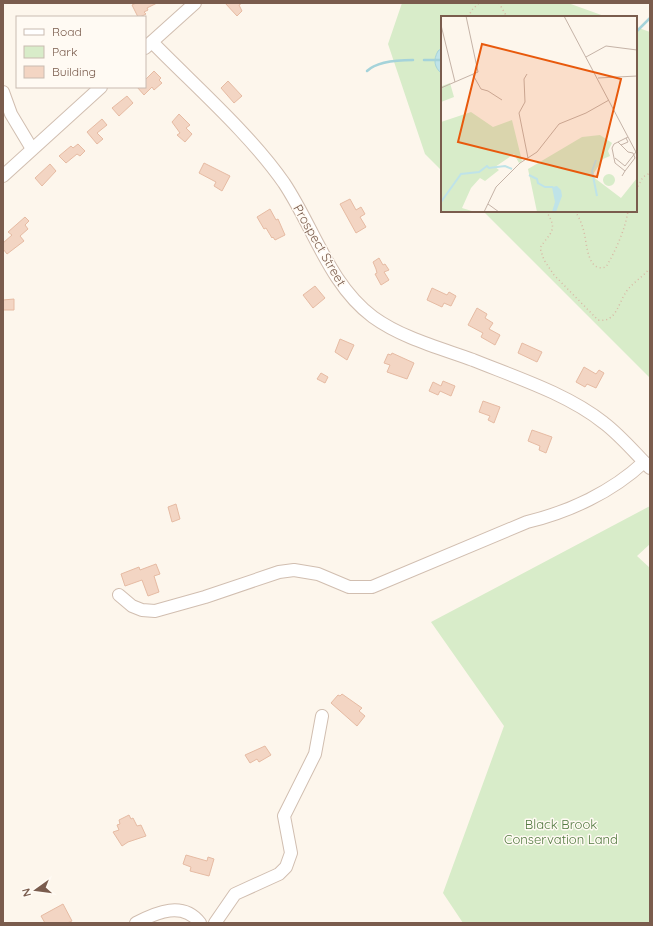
<svg xmlns="http://www.w3.org/2000/svg" width="653" height="926" viewBox="0 0 653 926" font-family="Quicksand,sans-serif">
	<rect width="100%" height="100%" fill="#fdf6ec"/>
	<g fill="#d8ecc9">
		<path d="M 402,3 L 568,3 L 607,17 L 442,17 L 442,171 L 425,154 L 388,44 Z"/>
		<path d="M 636,27 L 650,32 L 650,378 L 483,211 L 636,211 Z"/>
		<path d="M 650,506 L 650,544 L 637,556 L 650,568 L 650,923 L 463,923 L 443,893 L 504,726 L 431,622 Z"/>
	</g>
	<path fill="#bfe3e8" stroke="#a5d3da" d="M 442,48 L 442,74 C 434,67 433,60 438,51 Z"/>
	<g fill="none" stroke-linecap="round" stroke-linejoin="round">
		<g stroke="#a5d3da" stroke-width="2.5">
			<path d="M 636,32 L 650,18"/>
			<path d="M 424,60 L 442,60"/>
			<path d="M 367,71 C 377,61 399,60 413,60"/>
		</g>
	</g>
	<g fill="#f3d5c3" stroke="#e6bba3">
		<path d="M 136,3 L 157,3 L 147,8 L 148,10 L 144,12 L 146,14 L 140,17 L 138,17 L 132,5 Z"/>
		<path d="M 225,3 L 242,3 L 239,5 L 242,11 L 237,16 Z"/>
		<path d="M 154,71 L 161,78 L 159,80 L 162,83 L 154,90 L 152,87 L 144,95 L 137,87 L 145,87 L 145,80 Z"/>
		<path d="M 228,81 L 242,96 L 234,103 L 221,88 Z"/>
		<path d="M 127,96 L 133,103 L 119,116 L 112,108 Z"/>
		<path d="M 179,114 L 190,125 L 186,128 L 192,134 L 185,142 L 177,135 L 180,133 L 172,122 Z"/>
		<path d="M 102,119 L 107,125 L 97,133 L 103,139 L 97,144 L 87,132 Z"/>
		<path d="M 78,144 L 85,151 L 80,156 L 77,154 L 66,163 L 59,156 L 71,146 L 73,148 Z"/>
		<path d="M 204,163 L 230,176 L 222,191 L 214,186 L 216,182 L 199,173 Z"/>
		<path d="M 50,164 L 56,171 L 42,186 L 35,178 Z"/>
		<path d="M 350,199 L 356,210 L 361,207 L 365,214 L 360,217 L 366,227 L 356,233 L 340,204 Z"/>
		<path d="M 270,209 L 276,220 L 278,219 L 285,235 L 275,240 L 273,237 L 272,238 L 266,228 L 264,229 L 257,217 Z"/>
		<path d="M 25,217 L 29,221 L 25,225 L 28,229 L 20,236 L 24,241 L 7,254 L 3,249 L 3,243 L 12,235 L 8,232 Z"/>
		<path d="M 379,258 L 383,265 L 385,264 L 389,270 L 384,272 L 389,280 L 381,285 L 375,274 L 377,273 L 376,269 L 373,262 Z"/>
		<path d="M 315,286 L 325,298 L 313,308 L 303,295 Z"/>
		<path d="M 432,288 L 447,295 L 449,292 L 456,296 L 451,306 L 444,303 L 442,307 L 427,300 Z"/>
		<path d="M 14,299 L 14,310 L 3,310 L 3,300 Z"/>
		<path d="M 477,308 L 487,314 L 485,318 L 493,323 L 489,329 L 500,335 L 495,345 L 481,337 L 483,333 L 468,325 Z"/>
		<path d="M 340,339 L 354,345 L 347,360 L 335,352 Z"/>
		<path d="M 522,343 L 542,352 L 537,362 L 518,353 Z"/>
		<path d="M 392,353 L 414,363 L 407,379 L 387,372 L 390,365 L 384,363 L 388,354 L 391,355 Z"/>
		<path d="M 584,367 L 596,374 L 599,370 L 604,373 L 596,388 L 587,384 L 585,387 L 576,382 Z"/>
		<path d="M 321,373 L 328,377 L 325,383 L 317,379 Z"/>
		<path d="M 443,381 L 455,386 L 451,396 L 440,391 L 438,395 L 429,391 L 433,382 L 441,386 Z"/>
		<path d="M 483,401 L 500,407 L 494,423 L 488,420 L 490,416 L 479,412 Z"/>
		<path d="M 532,430 L 552,437 L 546,453 L 539,450 L 540,446 L 528,441 Z"/>
		<path d="M 176,504 L 180,519 L 172,522 L 168,507 Z"/>
		<path d="M 156,564 L 160,574 L 154,576 L 159,592 L 148,596 L 142,580 L 125,586 L 121,574 L 139,567 L 140,570 Z"/>
		<path d="M 342,694 L 362,708 L 359,711 L 365,716 L 357,726 L 331,703 L 338,695 L 340,696 Z"/>
		<path d="M 265,746 L 271,755 L 259,762 L 257,759 L 250,763 L 245,755 Z"/>
		<path d="M 129,815 L 131,819 L 133,818 L 137,826 L 141,825 L 146,836 L 128,842 L 122,846 L 113,832 L 119,830 L 117,825 L 120,824 L 119,820 Z"/>
		<path d="M 186,855 L 207,861 L 208,857 L 214,859 L 209,876 L 190,871 L 191,867 L 183,864 Z"/>
		<path d="M 63,904 L 72,921 L 67,923 L 45,923 L 41,916 Z"/>
	</g>
	<g fill="none" stroke-linecap="round" stroke-linejoin="round">
		<g stroke="#d1beb0" stroke-width="14">
			<g id="minor">
				<path d="M 152,42 C 195,86 249,133 284,183 C 314,228 329,284 373,317 C 402,338 440,348 473,360 C 515,377 568,394 604,423 C 621,436 635,453 650,468"/>
				<path d="M 145,48 L 195,3"/>
				<path d="M 3,92 L 11,114 L 32,149"/>
				<path d="M 3,176 L 101,87"/>
				<path d="M 119,595 L 132,606 L 142,610 L 155,611 L 205,597 L 279,572 L 294,570 L 318,574 L 349,587 L 372,587 L 527,522 C 569,512 612,492 644,462"/>
				<path d="M 136,923 C 157,912 183,901 200,923"/>
				<path d="M 215,923 L 235,894 L 279,874 L 286,867 L 291,853 L 284,816 L 315,754 L 322,716"/>
			</g>
		</g>
		<g stroke="#d9b8a5" stroke-width="1.5" stroke-dasharray="1 3" stroke-linecap="butt">
			<path d="M 499,3 L 507,17"/>
			<path d="M 469,17 L 471,11 L 479,3"/>
			<path d="M 636,190 L 643,177 L 650,173"/>
			<path d="M 546,211 C 559,231 550,232 540,248 L 544,260 L 554,275 L 598,320 C 616,323 618,304 626,292 C 632,283 643,277 650,268"/>
			<path d="M 575,211 C 579,217 582,224 584,232 C 587,243 587,273 606,267 C 616,250 625,230 628,211"/>
		</g>
		<use href="#minor" stroke="#fff" stroke-width="12"/>
	</g>
	<g text-anchor="middle" stroke-width="3" stroke-linejoin="round" paint-order="stroke">
		<g font-size="13" fill="#7a5c4d" stroke="#fffaf3">
			<text transform="translate(320 245) rotate(60)" y="5">Prospect Street</text>
		</g>
		<g font-size="13" fill="#537a41" stroke="#fffaf3">
			<text x="561" y="829">Black Brook<tspan x="561" dy="15">Conservation Land</tspan></text>
		</g>
	</g>
	<g transform="translate(441 16)">
		<rect width="196" height="196" fill="#fdf6ec"/>
		<path d="M 0,65 L 1,70 L 9,67 L 13,81 L 0,86 ZM 30,96 L 52,111 L 71,104 L 81,145 L 78,147 L 73,138 L 54,151 L 58,154 L 44,165 L 39,162 L 30,172 L 21,192 L 34,196 L 0,196 L 0,106 ZM 159,119 L 171,127 L 167,135 L 169,140 L 162,143 L 151,160 L 180,182 L 196,162 L 196,196 L 96,196 L 87,153 L 141,121 ZM162 164a6 6 0 1 1 12 0a6 6 0 1 1-12 0Z" fill="#d8ecc9"/>
		<path d="M 116,170 L 120,174 L 121,180 L 115,196 L 111,196 L 114,186 L 111,171 Z" fill="#bfe3e8"/>
		<path fill="none" stroke="#bfe3e8" stroke-width="2" d="M 155,144 L 151,155 L 156,180M 88,159 L 96,163 L 97,167 L 104,171 L 112,171M 0,186 L 20,158 L 38,156 L 46,150 L 48,152 L 64,150 L 71,153"/>
		<path fill="none" stroke="#c5b3a7" stroke-width="1" d="M 123,0 L 196,138M 0,9 L 14,66M 145,41 L 165,30 L 196,34M 86,58 L 83,63 L 84,86 L 78,97 L 87,142M 32,59 L 40,73 L 47,75 L 61,84M 157,62 L 196,60M 0,72 L 37,56 L 25,0M 177,126 L 187,136 L 192,137M 180,129 L 187,126 L 185,122M 174,142 L 184,150 L 195,136M 184,155 L 194,142 L 192,137M 181,160 L 184,155 L 174,147 L 171,132 L 173,128 L 187,121M 47,188 L 58,196M 43,196 L 55,171 L 79,147 L 96,136 L 118,108 L 145,97 L 168,84"/>
		<path fill="#e8590c" fill-opacity="0.15" stroke="#e8590c" stroke-width="2" d="M 41,28 L 180,63 L 156,161 L 17,126 Z"/>
		<rect width="196" height="196" fill="none" stroke="#7a5c4d" stroke-width="2"/>
	</g>
	<rect width="653" height="926" fill="none" stroke="#7a5c4d" stroke-width="8"/>
	<rect x="16" y="16" width="130" height="72" fill="#fffaf3" stroke="#cabbb1"/>
	<rect x="24" y="29" width="20" height="6" fill="#ffffff" stroke="#cabbb1"/>
	<text x="52" y="36" font-size="12" fill="#7a5c4d">Road</text>
	<rect x="24" y="46" width="20" height="12" fill="#d8ecc9" stroke="#cabbb1"/>
	<text x="52" y="56" font-size="12" fill="#7a5c4d">Park</text>
	<rect x="24" y="66" width="20" height="12" fill="#f3d5c3" stroke="#cabbb1"/>
	<text x="52" y="76" font-size="12" fill="#7a5c4d">Building</text>
	<g transform="translate(36 890) rotate(256)" stroke="#fffaf3" stroke-width="3" paint-order="stroke">
	<path d="M0-3L7 15L0 10L-7 15Z" fill="#7a5c4d"/>
	<text y="-6" font-size="11" font-weight="bold" text-anchor="middle" fill="#7a5c4d">N</text>
	</g>
</svg>
